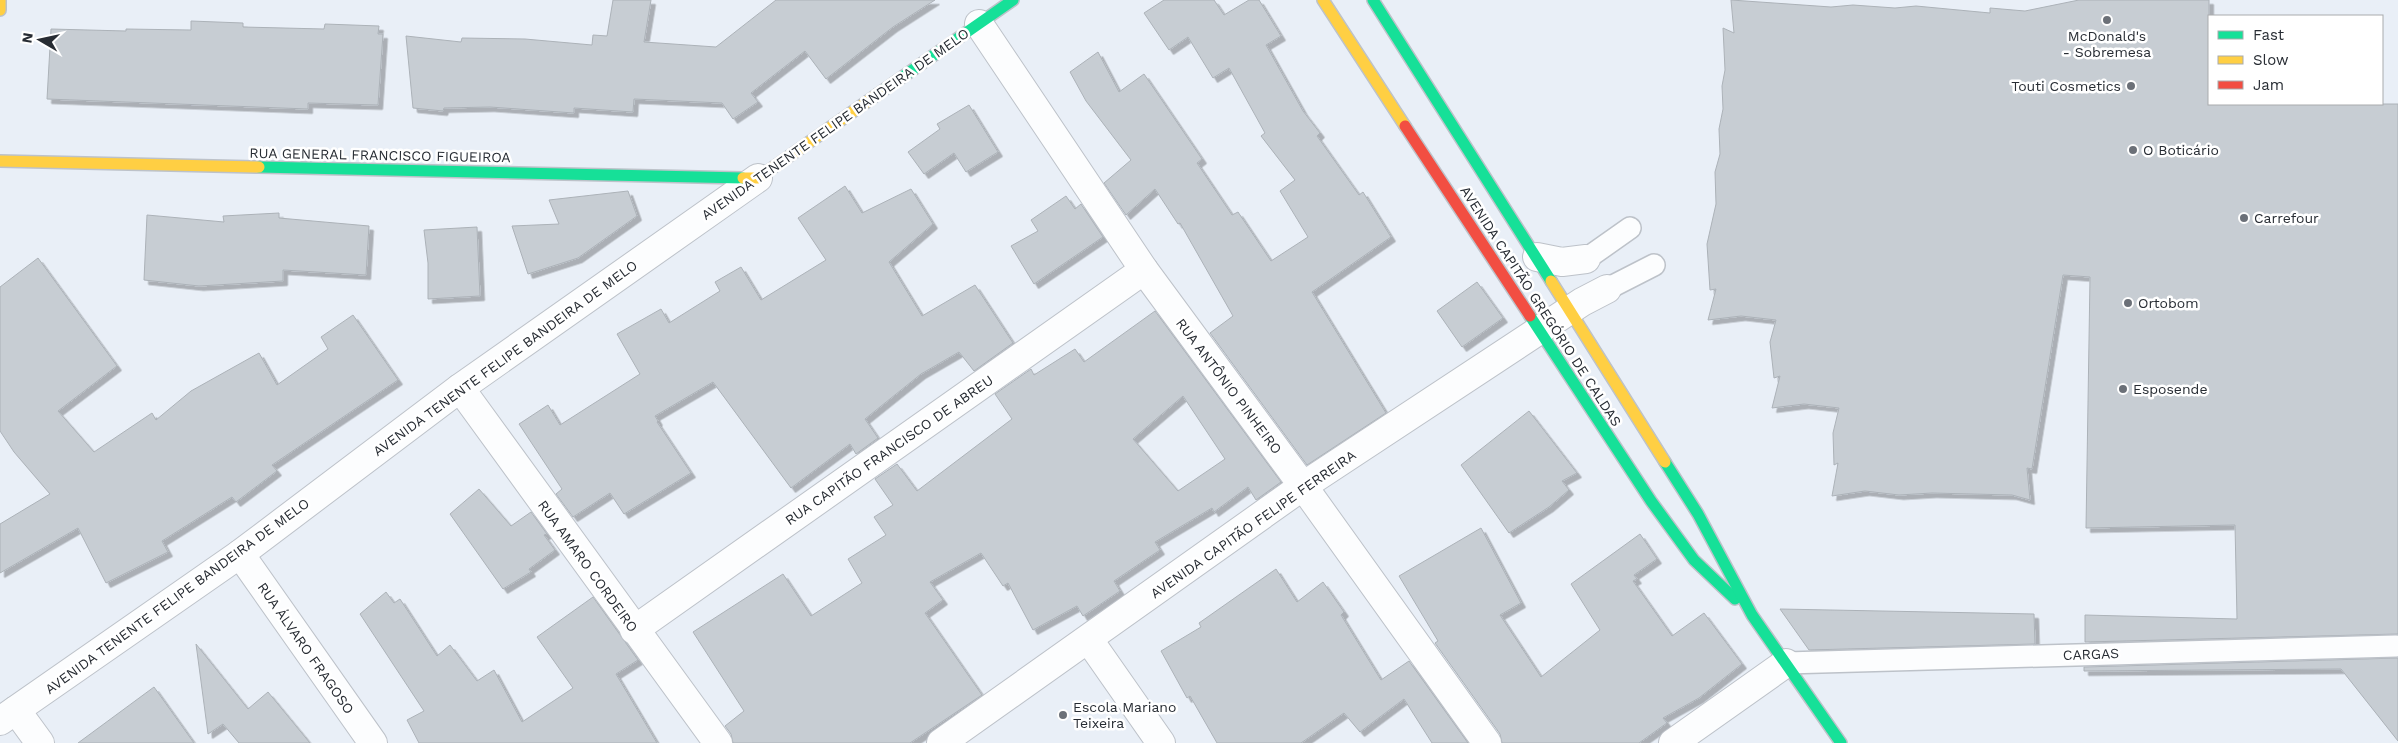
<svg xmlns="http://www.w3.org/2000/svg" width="2398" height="743" viewBox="0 0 2398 743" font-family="'Work Sans',sans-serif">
	<defs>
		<filter id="shadow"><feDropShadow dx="4.5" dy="4.5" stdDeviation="0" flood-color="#0004"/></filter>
	</defs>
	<rect width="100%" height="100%" fill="#e9eff7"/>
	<g fill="#c7cdd3" stroke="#acb2b8" fill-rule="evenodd" filter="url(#shadow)">
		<path d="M 613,0 L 651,0 L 644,42 L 716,47 L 776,0 L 935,0 L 893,27 L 826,79 L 805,51 L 751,93 L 758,102 L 733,119 L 722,103 L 634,99 L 633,112 L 574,108 L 574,113 L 490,107 L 444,108 L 443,111 L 413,108 L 406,36 L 461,42 L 462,38 L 525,39 L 592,45 L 593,35 L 607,36 Z"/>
		<path d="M 1164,0 L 1214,0 L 1224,15 L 1249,0 L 1259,0 L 1281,36 L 1266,45 L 1303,111 L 1320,133 L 1317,136 L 1359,195 L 1363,192 L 1391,237 L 1312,292 L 1386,413 L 1307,465 L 1210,333 L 1233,316 L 1180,223 L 1178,224 L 1155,189 L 1126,215 L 1104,183 L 1131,160 L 1086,101 L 1070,72 L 1098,52 L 1119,92 L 1144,74 L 1202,159 L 1197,163 L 1232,215 L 1238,212 L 1271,261 L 1308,237 L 1280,191 L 1295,180 L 1261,136 L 1265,133 L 1229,68 L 1213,78 L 1188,37 L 1169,50 L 1144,13 Z"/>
		<path d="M 1731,0 L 1831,7 L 1853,5 L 1895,8 L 1916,6 L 1990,13 L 1990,8 L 2025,11 L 2079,0 L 2209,0 L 2209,104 L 2398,104 L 2398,634 L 2085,642 L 2085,615 L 2237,619 L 2235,525 L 2086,528 L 2090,277 L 2063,275 L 2032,469 L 2027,468 L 2030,500 L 2012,495 L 1932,493 L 1899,495 L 1865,491 L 1832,496 L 1838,463 L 1834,465 L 1833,433 L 1839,408 L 1804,404 L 1772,408 L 1780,376 L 1774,378 L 1770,342 L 1776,320 L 1741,316 L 1708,320 L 1716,289 L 1710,290 L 1707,244 L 1716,204 L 1715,172 L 1720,154 L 1719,129 L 1723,109 L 1722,86 L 1725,70 L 1723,28 L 1734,33 Z"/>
		<path d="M 191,21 L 243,23 L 243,27 L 324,29 L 325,24 L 379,26 L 378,34 L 383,34 L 378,105 L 308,103 L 308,109 L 47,99 L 51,29 L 126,31 L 126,29 L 191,30 Z"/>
		<path d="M 969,105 L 998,152 L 966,172 L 954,153 L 924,174 L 908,152 L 940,129 L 937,124 Z"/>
		<path d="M 845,186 L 862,213 L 911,189 L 933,224 L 889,262 L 922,316 L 975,285 L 1013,343 L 974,371 L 959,352 L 921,374 L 865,419 L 878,438 L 856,454 L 850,444 L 791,488 L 713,382 L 655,416 L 658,421 L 657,422 L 691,473 L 624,514 L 610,493 L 573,517 L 556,494 L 562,489 L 519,424 L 548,405 L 560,425 L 640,374 L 617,334 L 661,309 L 669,323 L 720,291 L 715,282 L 741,267 L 761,300 L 826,260 L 798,218 Z"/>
		<path d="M 628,191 L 637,216 L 578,258 L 528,274 L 512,226 L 559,224 L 549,200 Z"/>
		<path d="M 1066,196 L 1075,209 L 1081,204 L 1103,237 L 1034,284 L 1011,246 L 1038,231 L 1031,220 Z"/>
		<path d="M 279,213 L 279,218 L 369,226 L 366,275 L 283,270 L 283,281 L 199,286 L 144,280 L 147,215 L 224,222 L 223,216 Z"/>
		<path d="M 477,227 L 480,296 L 428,299 L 428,263 L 424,230 Z"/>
		<path d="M 38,258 L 117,366 L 58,411 L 94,452 L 152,413 L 156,420 L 191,391 L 259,353 L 277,385 L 328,349 L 321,337 L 353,315 L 398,380 L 272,465 L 277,471 L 236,502 L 232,497 L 162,541 L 168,552 L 106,583 L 78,528 L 0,573 L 0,524 L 50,494 L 14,452 L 0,431 L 0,287 Z"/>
		<path d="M 1477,282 L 1503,318 L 1462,347 L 1437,311 Z"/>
		<path d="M 1155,311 L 1281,482 L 1256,500 L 1248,487 L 1214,512 L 1212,508 L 1155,542 L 1160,550 L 1114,581 L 1120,591 L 1083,616 L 1077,606 L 1033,630 L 1008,583 L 1003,586 L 981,553 L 930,582 L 943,600 L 925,613 L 982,695 L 910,743 L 733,743 L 731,734 L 725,726 L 744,711 L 693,632 L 783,574 L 811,616 L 862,583 L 848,559 L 886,535 L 874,517 L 893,505 L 875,479 L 897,464 L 917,491 L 1012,419 L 995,394 L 1031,369 L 1034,375 L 1075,349 L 1084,362 ZM 1183,396 L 1225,459 L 1178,491 L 1133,439 Z"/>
		<path d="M 1529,411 L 1577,473 L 1562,481 L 1569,490 L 1549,507 L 1509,533 L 1461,465 Z"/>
		<path d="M 479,489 L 511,526 L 531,512 L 547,534 L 544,535 L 555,550 L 529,569 L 531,572 L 503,589 L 450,514 Z"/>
		<path d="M 1481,528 L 1521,603 L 1500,615 L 1541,677 L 1600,630 L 1571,584 L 1640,534 L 1657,559 L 1634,575 L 1637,579 L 1633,581 L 1672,636 L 1704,613 L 1742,664 L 1699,698 L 1663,718 L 1667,723 L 1639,743 L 1502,743 L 1500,734 L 1435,643 L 1438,641 L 1399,576 Z"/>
		<path d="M 1276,569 L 1297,602 L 1323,582 L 1344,612 L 1341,615 L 1381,680 L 1409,661 L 1468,743 L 1432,743 L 1404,699 L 1360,732 L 1344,713 L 1301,743 L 1217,743 L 1190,696 L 1187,698 L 1161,651 L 1201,627 L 1199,623 Z"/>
		<path d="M 386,592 L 394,603 L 400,599 L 437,656 L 450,645 L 477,681 L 494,670 L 522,722 L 573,688 L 537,637 L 593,597 L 638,660 L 616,674 L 657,743 L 419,743 L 407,720 L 424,711 L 360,614 Z"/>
		<path d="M 1780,609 L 2034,614 L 2035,644 L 1809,650 Z"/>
		<path d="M 196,644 L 248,709 L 268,692 L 310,743 L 239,743 L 223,724 L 208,734 Z"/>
		<path d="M 2398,658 L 2398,741 L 2341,669 L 2084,671 L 2084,667 Z"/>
		<path d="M 154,687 L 194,743 L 78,743 Z"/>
	</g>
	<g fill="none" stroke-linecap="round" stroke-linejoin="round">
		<g stroke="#bdc2c9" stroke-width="24">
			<g id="lane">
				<path d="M 1586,259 L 1630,228"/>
				<path d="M 1607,289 L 1654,265"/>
				<path d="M 1786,663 L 2396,646"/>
			</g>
		</g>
		<g stroke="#bdc2c9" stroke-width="30">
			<g id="street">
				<path d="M 979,24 L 1144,270 L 1303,486 L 1487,743"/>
				<path d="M 1537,257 L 1562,262 L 1586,259"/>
				<path d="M 460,388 L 718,743"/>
				<path d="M 240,554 L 373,743"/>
				<path d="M 634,630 L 1144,270"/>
				<path d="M 1089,640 L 1161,743"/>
				<path d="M 16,710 L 40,743"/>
				<path d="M 0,721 L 240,554 L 460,388 L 758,178"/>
				<path d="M 941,743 L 1303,486 L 1582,302 L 1607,289"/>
				<path d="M 1673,743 L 1786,663"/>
			</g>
		</g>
		<g stroke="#bdc2c9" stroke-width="14">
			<g id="fast">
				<path d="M 1373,0 L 1551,281"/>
				<path d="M 878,94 L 1013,0"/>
				<path d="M 259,167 L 743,178"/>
				<path d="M 1530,316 L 1651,501 L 1694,560 L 1735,599"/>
				<path d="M 1665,462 L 1698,514 L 1752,615 L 1841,743"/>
			</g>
		</g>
		<g stroke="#bdc2c9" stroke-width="14">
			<g id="slow">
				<path d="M 0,0 L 0,10"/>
				<path d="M 1323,0 L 1405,126"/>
				<path d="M 0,161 L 259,167"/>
				<path d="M 743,178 L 758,178 L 878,94"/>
				<path d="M 1551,281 L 1665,462"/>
			</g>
		</g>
		<g stroke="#bdc2c9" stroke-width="14">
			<path id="jam" d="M 1405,126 L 1530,316"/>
		</g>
		<use href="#lane" stroke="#fcfdfe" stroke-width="21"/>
		<use href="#street" stroke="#fcfdfe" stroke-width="28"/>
		<use href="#fast" stroke="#16e098" stroke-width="11"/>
		<use href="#slow" stroke="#ffcf43" stroke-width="11"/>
		<use href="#jam" stroke="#f24e42" stroke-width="11"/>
	</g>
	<g fill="#6b7078" stroke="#fff" stroke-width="2">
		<circle cx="2107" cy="20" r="5"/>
		<circle cx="2131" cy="86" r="5"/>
		<circle cx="2133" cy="150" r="5"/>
		<circle cx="2244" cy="218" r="5"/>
		<circle cx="2128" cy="303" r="5"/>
		<circle cx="2123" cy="389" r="5"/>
		<circle cx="1063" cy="715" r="5"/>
	</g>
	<g text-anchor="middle" stroke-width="5" stroke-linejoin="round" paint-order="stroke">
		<g font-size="14" fill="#272c33" stroke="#fff" text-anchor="start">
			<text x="2107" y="41" text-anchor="middle">McDonald's<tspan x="2107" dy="16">- Sobremesa</tspan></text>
			<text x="2121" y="91" text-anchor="end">Touti Cosmetics</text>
			<text x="2143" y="155">O Boticário</text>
			<text x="2254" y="223">Carrefour</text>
			<text x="2138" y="308">Ortobom</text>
			<text x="2133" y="394">Esposende</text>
			<text x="1073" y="712">Escola Mariano<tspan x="1073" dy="16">Teixeira</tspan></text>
		</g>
		<g font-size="14" fill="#272c33" stroke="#fff">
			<text transform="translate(835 124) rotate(-35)" y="5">AVENIDA TENENTE FELIPE BANDEIRA DE MELO</text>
			<text transform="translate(380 155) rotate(1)" y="5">RUA GENERAL FRANCISCO FIGUEIROA</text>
			<text transform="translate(1541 306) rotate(57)" y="5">AVENIDA CAPITÃO GREGÓRIO DE CALDAS</text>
			<text transform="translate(505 358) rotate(-36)" y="5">AVENIDA TENENTE FELIPE BANDEIRA DE MELO</text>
			<text transform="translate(1229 386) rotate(53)" y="5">RUA ANTÔNIO PINHEIRO</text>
			<text transform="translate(889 450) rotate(-35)" y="5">RUA CAPITÃO FRANCISCO DE ABREU</text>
			<text transform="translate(1253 524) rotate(-35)" y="5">AVENIDA CAPITÃO FELIPE FERREIRA</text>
			<text transform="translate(588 566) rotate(54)" y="5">RUA AMARO CORDEIRO</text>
			<text transform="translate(177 596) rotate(-36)" y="5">AVENIDA TENENTE FELIPE BANDEIRA DE MELO</text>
			<text transform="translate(306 648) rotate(55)" y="5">RUA ÁLVARO FRAGOSO</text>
			<text transform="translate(2091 654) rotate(-2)" y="5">CARGAS</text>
		</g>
	</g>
	<rect x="2208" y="15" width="175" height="90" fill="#ffffff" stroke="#a9abad"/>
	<rect x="2218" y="31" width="25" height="8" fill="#16e098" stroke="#a9abad"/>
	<text x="2253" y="40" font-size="15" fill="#272c33">Fast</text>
	<rect x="2218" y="56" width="25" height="8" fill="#ffcf43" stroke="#a9abad"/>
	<text x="2253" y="65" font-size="15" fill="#272c33">Slow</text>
	<rect x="2218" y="81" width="25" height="8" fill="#f24e42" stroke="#a9abad"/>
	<text x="2253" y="90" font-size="15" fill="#272c33">Jam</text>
	<g transform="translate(40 40) rotate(279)" stroke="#ffffff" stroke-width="4" paint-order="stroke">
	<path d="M0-4L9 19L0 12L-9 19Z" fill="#272c33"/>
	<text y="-8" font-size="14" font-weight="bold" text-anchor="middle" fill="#272c33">N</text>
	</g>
</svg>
